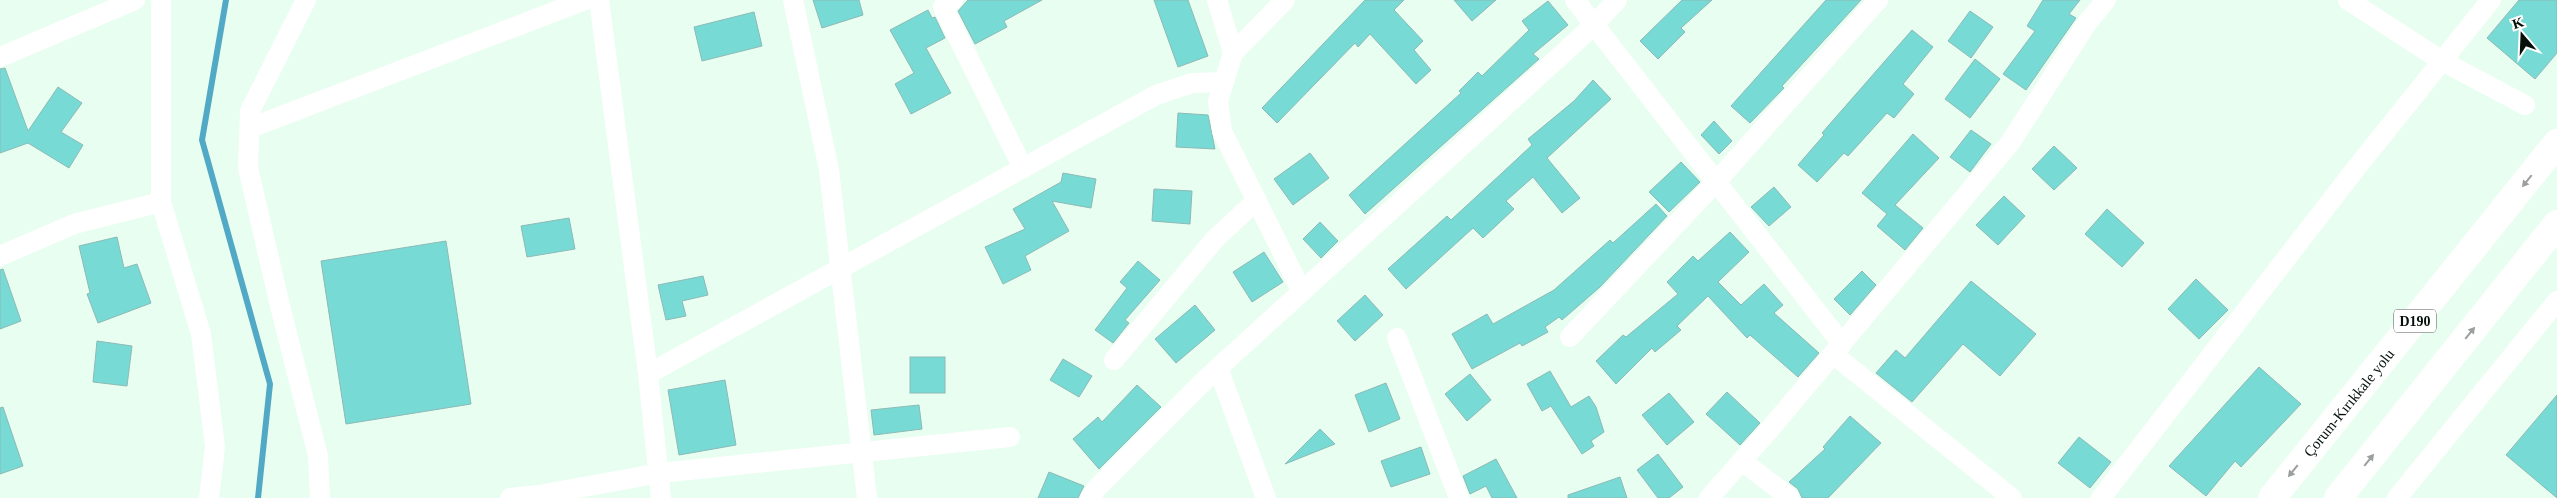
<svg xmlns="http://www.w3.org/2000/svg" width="2557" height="498" viewBox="0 0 2557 498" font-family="Georgia,serif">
	<rect width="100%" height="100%" fill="#e8fef0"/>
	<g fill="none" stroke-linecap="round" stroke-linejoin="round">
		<path stroke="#52a9c5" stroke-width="6" d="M 226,0 L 202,140 L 270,384 L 258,498"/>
	</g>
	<g fill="#78dad4" stroke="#8cbab6">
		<path d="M 813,0 L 859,0 L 863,15 L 822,28 Z"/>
		<path d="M 968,0 L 1042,0 L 1004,21 L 1007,27 L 975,44 L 958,11 Z"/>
		<path d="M 1154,0 L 1188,0 L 1208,56 L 1178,67 Z"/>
		<path d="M 1365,0 L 1404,0 L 1394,10 L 1423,41 L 1414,50 L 1431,70 L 1416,84 L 1370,34 L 1358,47 L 1355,43 L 1277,123 L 1262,108 Z"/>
		<path d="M 1454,0 L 1496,0 L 1472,21 Z"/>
		<path d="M 1682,0 L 1712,0 L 1681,28 L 1685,32 L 1658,59 L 1640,41 Z"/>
		<path d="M 1826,0 L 1861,0 L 1782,86 L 1784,88 L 1750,123 L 1731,106 Z"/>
		<path d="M 2043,0 L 2080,0 L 2069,14 L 2076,18 L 2026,90 L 2003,74 L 2035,31 L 2027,26 Z"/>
		<path d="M 2519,0 L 2557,0 L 2557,53 L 2535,79 L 2487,38 Z"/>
		<path d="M 1548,1 L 1568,25 L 1533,54 L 1539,59 L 1365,214 L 1349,195 L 1461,93 L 1459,91 L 1478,72 L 1482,76 L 1529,30 L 1522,21 Z"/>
		<path d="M 928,10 L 932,18 L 935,17 L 945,38 L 926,48 L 951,93 L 911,114 L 895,84 L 914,73 L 890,30 Z"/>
		<path d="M 1970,11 L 1993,27 L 1971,58 L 1948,41 Z"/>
		<path d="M 754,12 L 762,46 L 702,61 L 694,27 Z"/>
		<path d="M 1912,30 L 1933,47 L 1903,84 L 1914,94 L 1894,118 L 1887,113 L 1848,156 L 1844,153 L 1817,182 L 1798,165 L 1824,135 L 1822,133 Z"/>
		<path d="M 1975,59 L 2000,79 L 1970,118 L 1945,99 Z"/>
		<path d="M 5,68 L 28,131 L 58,87 L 82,103 L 61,132 L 83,145 L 69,168 L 28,143 L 0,153 L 0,69 Z"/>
		<path d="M 1593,80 L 1611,99 L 1547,158 L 1580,198 L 1562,213 L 1533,177 L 1506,201 L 1514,209 L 1483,238 L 1473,228 L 1406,289 L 1388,269 L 1447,216 L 1451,220 L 1502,173 L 1532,145 L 1528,139 L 1574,101 Z"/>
		<path d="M 1178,113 L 1208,115 L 1215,149 L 1176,147 Z"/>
		<path d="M 1714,121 L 1732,141 L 1719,154 L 1701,135 Z"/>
		<path d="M 1971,130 L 1991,144 L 1970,172 L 1950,157 Z"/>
		<path d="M 1913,134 L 1939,158 L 1895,205 L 1923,228 L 1905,250 L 1877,226 L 1887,214 L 1862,193 Z"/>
		<path d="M 2054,146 L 2077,168 L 2054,190 L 2032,169 Z"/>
		<path d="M 1310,153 L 1329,178 L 1293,205 L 1274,179 Z"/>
		<path d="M 1681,162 L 1700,182 L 1669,212 L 1649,192 Z"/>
		<path d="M 1063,173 L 1096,179 L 1091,208 L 1052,201 L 1069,231 L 1025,256 L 1031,270 L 1003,284 L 985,247 L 1025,229 L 1013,209 L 1061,182 Z"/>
		<path d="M 1774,187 L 1791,207 L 1769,226 L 1751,207 Z"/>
		<path d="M 1154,189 L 1192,191 L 1190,224 L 1152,221 Z"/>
		<path d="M 2004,196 L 2025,216 L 1998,245 L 1976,225 Z"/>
		<path d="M 1656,204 L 1667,216 L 1600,287 L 1562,320 L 1559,317 L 1545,327 L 1548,332 L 1522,346 L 1520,343 L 1472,369 L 1452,334 L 1487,314 L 1493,324 L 1554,290 L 1610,240 L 1613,243 Z"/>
		<path d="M 2107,209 L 2144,243 L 2122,267 L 2085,234 Z"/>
		<path d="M 569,218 L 575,249 L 527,257 L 521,226 Z"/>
		<path d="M 1320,222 L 1338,241 L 1321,258 L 1303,239 Z"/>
		<path d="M 1730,232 L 1749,252 L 1718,282 L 1741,305 L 1764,284 L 1783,305 L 1774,313 L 1819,353 L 1798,377 L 1750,335 L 1747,338 L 1708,296 L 1677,326 L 1681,330 L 1655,352 L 1652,348 L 1616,384 L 1596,361 L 1623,335 L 1626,337 L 1678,294 L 1667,282 L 1693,256 L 1698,261 Z"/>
		<path d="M 117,237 L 124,268 L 137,264 L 151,303 L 98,323 L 87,294 L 90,293 L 79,246 Z"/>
		<path d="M 446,241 L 471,404 L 346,424 L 321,261 Z"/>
		<path d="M 1264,252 L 1283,282 L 1252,302 L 1233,272 Z"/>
		<path d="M 1138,261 L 1160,280 L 1125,320 L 1129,323 L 1113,343 L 1095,330 L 1127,288 L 1120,282 Z"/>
		<path d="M 3,269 L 21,321 L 0,329 L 0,270 Z"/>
		<path d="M 1862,271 L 1876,285 L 1850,315 L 1834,299 Z"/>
		<path d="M 703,276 L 708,295 L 682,301 L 686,316 L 666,320 L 658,285 Z"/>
		<path d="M 2196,279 L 2228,310 L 2199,339 L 2168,309 Z"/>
		<path d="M 1971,281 L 2036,334 L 2000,376 L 1963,344 L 1912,402 L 1876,373 L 1896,350 L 1905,358 Z"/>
		<path d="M 1365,295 L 1383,315 L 1355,341 L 1337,321 Z"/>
		<path d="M 1195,305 L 1215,330 L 1176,363 L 1155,339 Z"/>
		<path d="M 97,341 L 132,346 L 127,386 L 93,382 Z"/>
		<rect x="910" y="357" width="35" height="36"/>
		<path d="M 1063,359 L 1092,376 L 1079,397 L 1050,380 Z"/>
		<path d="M 2259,367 L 2301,404 L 2241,467 L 2235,461 L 2206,496 L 2169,466 Z"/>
		<path d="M 1550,371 L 1571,407 L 1589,396 L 1596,407 L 1604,432 L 1591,441 L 1594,446 L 1582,454 L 1551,406 L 1542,411 L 1527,384 Z"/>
		<path d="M 1470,374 L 1491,400 L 1467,421 L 1445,394 Z"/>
		<path d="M 725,380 L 736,445 L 679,455 L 668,390 Z"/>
		<path d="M 1386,383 L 1400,419 L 1369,432 L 1355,395 Z"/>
		<path d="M 1137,385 L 1161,407 L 1099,469 L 1073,439 L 1098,417 L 1102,422 Z"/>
		<path d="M 1727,392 L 1760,423 L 1740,445 L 1706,414 Z"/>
		<path d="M 1669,393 L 1694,422 L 1667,445 L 1642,415 Z"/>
		<path d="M 2557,395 L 2557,498 L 2506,455 Z"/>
		<path d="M 919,405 L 922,429 L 874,435 L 871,410 Z"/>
		<path d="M 3,407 L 23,466 L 0,474 L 0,408 Z"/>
		<path d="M 1850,416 L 1881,443 L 1828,498 L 1802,498 L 1798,489 L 1789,482 L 1825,449 L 1823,447 Z"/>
		<path d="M 1320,429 L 1335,444 L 1285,464 Z"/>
		<path d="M 2079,437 L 2111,462 L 2090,488 L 2058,463 Z"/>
		<path d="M 1421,447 L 1430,474 L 1391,487 L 1381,461 Z"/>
		<path d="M 1658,454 L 1683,487 L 1669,498 L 1658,498 L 1637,470 Z"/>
		<path d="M 1496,459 L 1517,498 L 1492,498 L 1486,486 L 1470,494 L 1463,476 Z"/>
		<path d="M 1049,472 L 1084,486 L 1078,498 L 1038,498 Z"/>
		<path d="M 1620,477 L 1627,498 L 1568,498 L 1568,495 Z"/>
	</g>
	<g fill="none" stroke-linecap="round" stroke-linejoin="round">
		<g stroke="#fff" stroke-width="20">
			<path d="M 161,0 L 161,202 L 201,334 L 215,447 L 209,498"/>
			<path d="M 306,0 L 250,111 L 248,168 L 281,310 L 318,456 L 320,498"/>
			<path d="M 599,0 L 648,374 L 661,498"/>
			<path d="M 793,0 L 829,170 L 867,498"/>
			<path d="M 953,0 L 943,7 L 1023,168"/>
			<path d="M 1217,0 L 1233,53"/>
			<path d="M 1285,0 L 1233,53 L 1218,101 L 1222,131 L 1302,292"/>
			<path d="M 1575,0 L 1842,344"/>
			<path d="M 2348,0 L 2442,61 L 2525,105"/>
			<path d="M 0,57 L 135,0"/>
			<path d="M 250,128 L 585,0"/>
			<path d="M 0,256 L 74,224 L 161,202"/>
			<path d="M 1570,337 L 1715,183 L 1878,0"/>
			<path d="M 1397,338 L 1459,498"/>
			<path d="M 1833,354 L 2012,498"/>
			<path d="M 1114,360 L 1215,239 L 1257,200"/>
			<path d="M 1218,368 L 1266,498"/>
			<path d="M 648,374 L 1156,95 L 1192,83 L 1224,82"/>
			<path d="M 1742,461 L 1790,498"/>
			<path d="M 510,498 L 539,495 L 660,473 L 1010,437"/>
			<path d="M 1090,498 L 1097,488 L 1206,379 L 1593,26 L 1617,0"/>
			<path d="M 1709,498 L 1770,429 L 2010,143 L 2087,23 L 2106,0"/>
			<path d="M 2101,498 L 2357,167 L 2491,0"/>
			<path d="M 2397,498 L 2557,301"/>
		</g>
		<g stroke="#fff" stroke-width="28">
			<path d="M 2272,498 L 2557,143"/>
			<path d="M 2338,498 L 2557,224"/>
		</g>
	</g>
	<defs><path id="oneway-solid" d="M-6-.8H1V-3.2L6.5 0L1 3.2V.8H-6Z" transform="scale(1.25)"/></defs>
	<g fill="#9b9f9d">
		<use href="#oneway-solid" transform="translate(2527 181) rotate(129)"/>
		<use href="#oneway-solid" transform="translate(2470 333) rotate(-51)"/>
		<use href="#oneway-solid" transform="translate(2369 460) rotate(-51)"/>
		<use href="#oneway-solid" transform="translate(2293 471) rotate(129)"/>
	</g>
	<g text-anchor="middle" stroke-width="5" stroke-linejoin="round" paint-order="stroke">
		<rect fill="#fff" stroke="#4f5853" stroke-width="1" x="2394" y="309.5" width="42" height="23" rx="4"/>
		<g font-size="14" font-weight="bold" fill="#041009">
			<text x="2415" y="326">D190</text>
		</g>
		<g font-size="15" fill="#041009" stroke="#fff">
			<text transform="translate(2349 403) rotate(-51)" y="5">Çorum-Kırıkkale yolu</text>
		</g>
	</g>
	<g transform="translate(2522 35) rotate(341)" stroke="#ffffff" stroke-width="4" paint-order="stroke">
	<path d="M0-4L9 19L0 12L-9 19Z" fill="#041009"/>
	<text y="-8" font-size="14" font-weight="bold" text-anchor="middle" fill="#041009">K</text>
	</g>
</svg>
